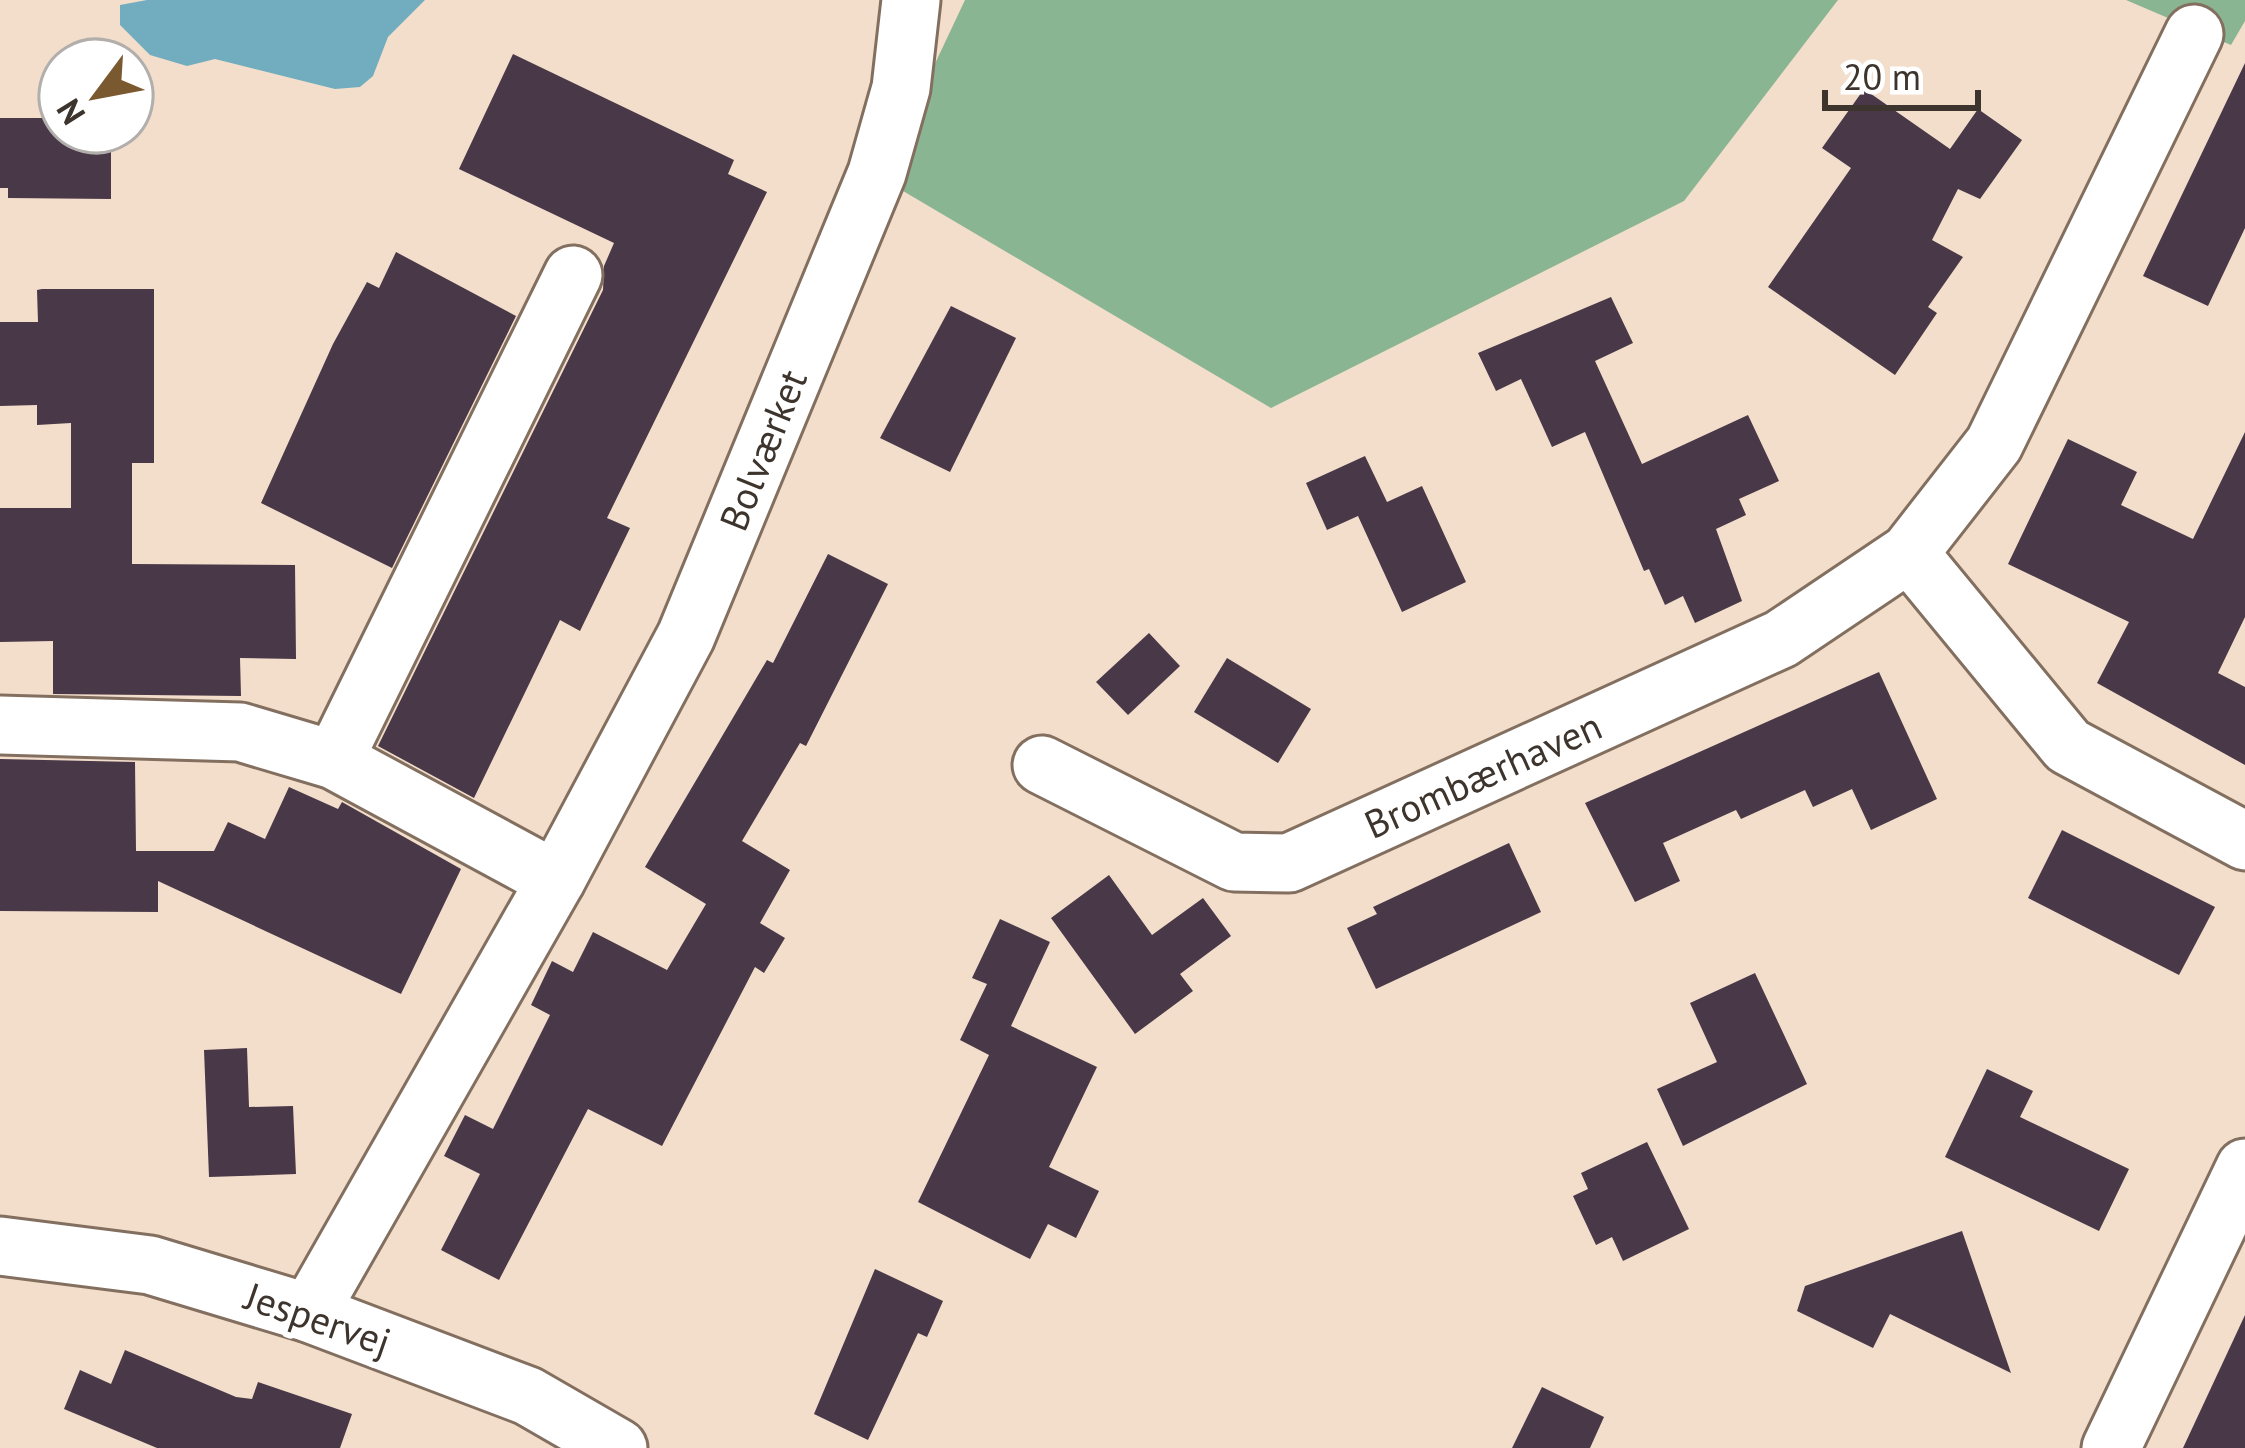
<svg xmlns="http://www.w3.org/2000/svg" width="2245" height="1448" viewBox="0 0 2245 1448" font-family="'PT Sans',sans-serif">
	<rect width="100%" height="100%" fill="#f3decb"/>
	<g fill="#8ab593">
		<path d="M 965,0 L 1838,0 L 1684,201 L 1271,408 L 881,178 Z"/>
		<path d="M 2126,0 L 2245,0 L 2245,21 L 2231,45 Z"/>
	</g>
	<path fill="#71adbf" d="M 147,0 L 425,0 L 388,37 L 373,76 L 360,87 L 335,89 L 215,59 L 187,66 L 150,55 L 120,25 L 120,5 Z"/>
	<g fill="#483848">
		<path d="M 513,54 L 734,160 L 728,174 L 767,192 L 607,518 L 630,528 L 580,631 L 560,620 L 474,798 L 378,746 L 603,290 L 604,266 L 614,243 L 459,169 Z"/>
		<path d="M 2245,63 L 2245,228 L 2208,306 L 2143,276 Z"/>
		<path d="M 1864,89 L 1950,149 L 1978,109 L 2022,140 L 1980,199 L 1958,189 L 1932,240 L 1963,257 L 1928,307 L 1937,313 L 1895,375 L 1768,287 L 1851,168 L 1822,148 Z"/>
		<path d="M 0,118 L 60,118 L 60,132 L 111,132 L 111,199 L 8,198 L 8,188 L 0,188 Z"/>
		<path d="M 396,252 L 516,316 L 392,568 L 261,503 L 333,344 L 367,282 L 379,288 Z"/>
		<path d="M 42,289 L 154,289 L 154,463 L 132,463 L 132,564 L 295,565 L 296,659 L 240,658 L 241,696 L 53,694 L 53,641 L 0,642 L 0,508 L 71,508 L 71,423 L 37,425 L 37,405 L 0,406 L 0,322 L 38,322 L 37,290 Z"/>
		<path d="M 1611,297 L 1633,343 L 1595,361 L 1642,464 L 1748,415 L 1779,481 L 1739,499 L 1746,515 L 1716,529 L 1742,601 L 1695,623 L 1683,596 L 1665,605 L 1649,569 L 1644,571 L 1585,432 L 1552,447 L 1521,379 L 1496,391 L 1478,353 Z"/>
		<path d="M 951,306 L 1016,338 L 950,472 L 880,438 Z"/>
		<path d="M 2245,432 L 2245,617 L 2218,673 L 2245,687 L 2245,765 L 2097,683 L 2129,622 L 2008,564 L 2068,439 L 2137,472 L 2121,505 L 2193,539 Z"/>
		<path d="M 1365,456 L 1387,502 L 1422,486 L 1466,582 L 1402,612 L 1358,516 L 1327,530 L 1306,483 Z"/>
		<path d="M 828,554 L 888,584 L 806,746 L 800,743 L 742,841 L 790,870 L 760,923 L 785,938 L 764,973 L 755,967 L 662,1146 L 588,1109 L 499,1280 L 441,1250 L 480,1174 L 444,1156 L 465,1115 L 493,1129 L 550,1015 L 531,1005 L 552,961 L 573,972 L 593,932 L 667,970 L 706,904 L 645,867 L 767,660 L 773,663 Z"/>
		<path d="M 1149,633 L 1180,666 L 1128,715 L 1096,682 Z"/>
		<path d="M 1227,658 L 1311,709 L 1278,763 L 1194,712 Z"/>
		<path d="M 1879,672 L 1937,799 L 1871,830 L 1852,789 L 1813,807 L 1805,790 L 1741,819 L 1736,810 L 1663,843 L 1680,881 L 1635,902 L 1585,803 Z"/>
		<path d="M 0,759 L 135,762 L 136,851 L 214,851 L 228,822 L 265,839 L 289,787 L 338,809 L 342,802 L 461,869 L 401,994 L 158,881 L 158,912 L 0,911 Z"/>
		<path d="M 2062,830 L 2215,907 L 2179,975 L 2028,898 Z"/>
		<path d="M 1509,843 L 1541,912 L 1376,989 L 1347,928 L 1377,914 L 1373,907 Z"/>
		<path d="M 1109,875 L 1152,935 L 1203,898 L 1231,936 L 1180,974 L 1193,991 L 1135,1034 L 1051,918 Z"/>
		<path d="M 1000,919 L 1050,942 L 1011,1026 L 1097,1067 L 1049,1167 L 1099,1191 L 1076,1238 L 1048,1224 L 1030,1259 L 918,1202 L 989,1055 L 960,1040 L 987,984 L 972,978 Z"/>
		<path d="M 1755,973 L 1807,1084 L 1683,1146 L 1657,1089 L 1717,1062 L 1690,1003 Z"/>
		<path d="M 247,1048 L 249,1107 L 293,1106 L 296,1174 L 209,1177 L 204,1050 Z"/>
		<path d="M 1987,1069 L 2033,1091 L 2020,1117 L 2129,1169 L 2099,1231 L 1945,1157 Z"/>
		<path d="M 1647,1142 L 1689,1229 L 1623,1261 L 1612,1237 L 1596,1245 L 1573,1196 L 1588,1189 L 1581,1173 Z"/>
		<path d="M 1962,1231 L 2011,1373 L 1890,1314 L 1873,1348 L 1797,1311 L 1805,1286 Z"/>
		<path d="M 875,1269 L 943,1301 L 927,1337 L 918,1333 L 868,1440 L 814,1414 Z"/>
		<path d="M 2245,1315 L 2245,1448 L 2183,1448 Z"/>
		<path d="M 125,1350 L 236,1397 L 252,1399 L 258,1382 L 352,1414 L 340,1448 L 157,1448 L 64,1409 L 80,1370 L 111,1384 Z"/>
		<path d="M 1542,1387 L 1604,1417 L 1590,1448 L 1512,1448 Z"/>
	</g>
	<g fill="none" stroke-linecap="round" stroke-linejoin="round">
		<g stroke="#836f5f" stroke-width="63">
			<g id="street">
				<path d="M 1909,553 L 2068,746 L 2245,841"/>
				<path d="M 0,725 L 240,732 L 334,760 L 556,880"/>
				<path d="M 334,760 L 573,275"/>
				<path d="M 1042,765 L 1234,862 L 1289,863 L 1781,639 L 1909,553 L 1994,444 L 2194,34"/>
				<path d="M 0,1246 L 150,1265 L 309,1313 L 528,1396 L 618,1448"/>
				<path d="M 309,1313 L 556,880 L 686,636 L 877,173 L 901,88 L 911,0"/>
				<path d="M 2111,1448 L 2245,1168"/>
			</g>
		</g>
		<use href="#street" stroke="#fff" stroke-width="57"/>
	</g>
	<g text-anchor="middle" stroke-width="12" stroke-linejoin="round" paint-order="stroke">
		<g font-size="39" fill="#3d352d" stroke="#fff">
			<text transform="translate(763 450) rotate(-68)" y="14">Bolværket</text>
			<text transform="translate(1483 775) rotate(-24)" y="14">Brombærhaven</text>
			<text transform="translate(318 1319) rotate(19)" y="14">Jespervej</text>
		</g>
	</g>
	<g transform="translate(96 96) rotate(238)"><circle r="57" fill="#ffffff" stroke="#b1aeab" stroke-width="3"/>
	<path d="M0-9L21 45L0 30L-21 45Z" fill="#7b5930"/>
	<text y="-18" font-size="33" font-weight="bold" text-anchor="middle" fill="#3d352d">N</text>
	</g>
	<path d="M1825 90v18h153v-18" fill="none" stroke="#3d352d" stroke-width="6"/>
	<text x="1843" y="90" font-size="36" fill="#3d352d" stroke="#ffffff" stroke-width="9" paint-order="stroke">20 m</text>
</svg>
